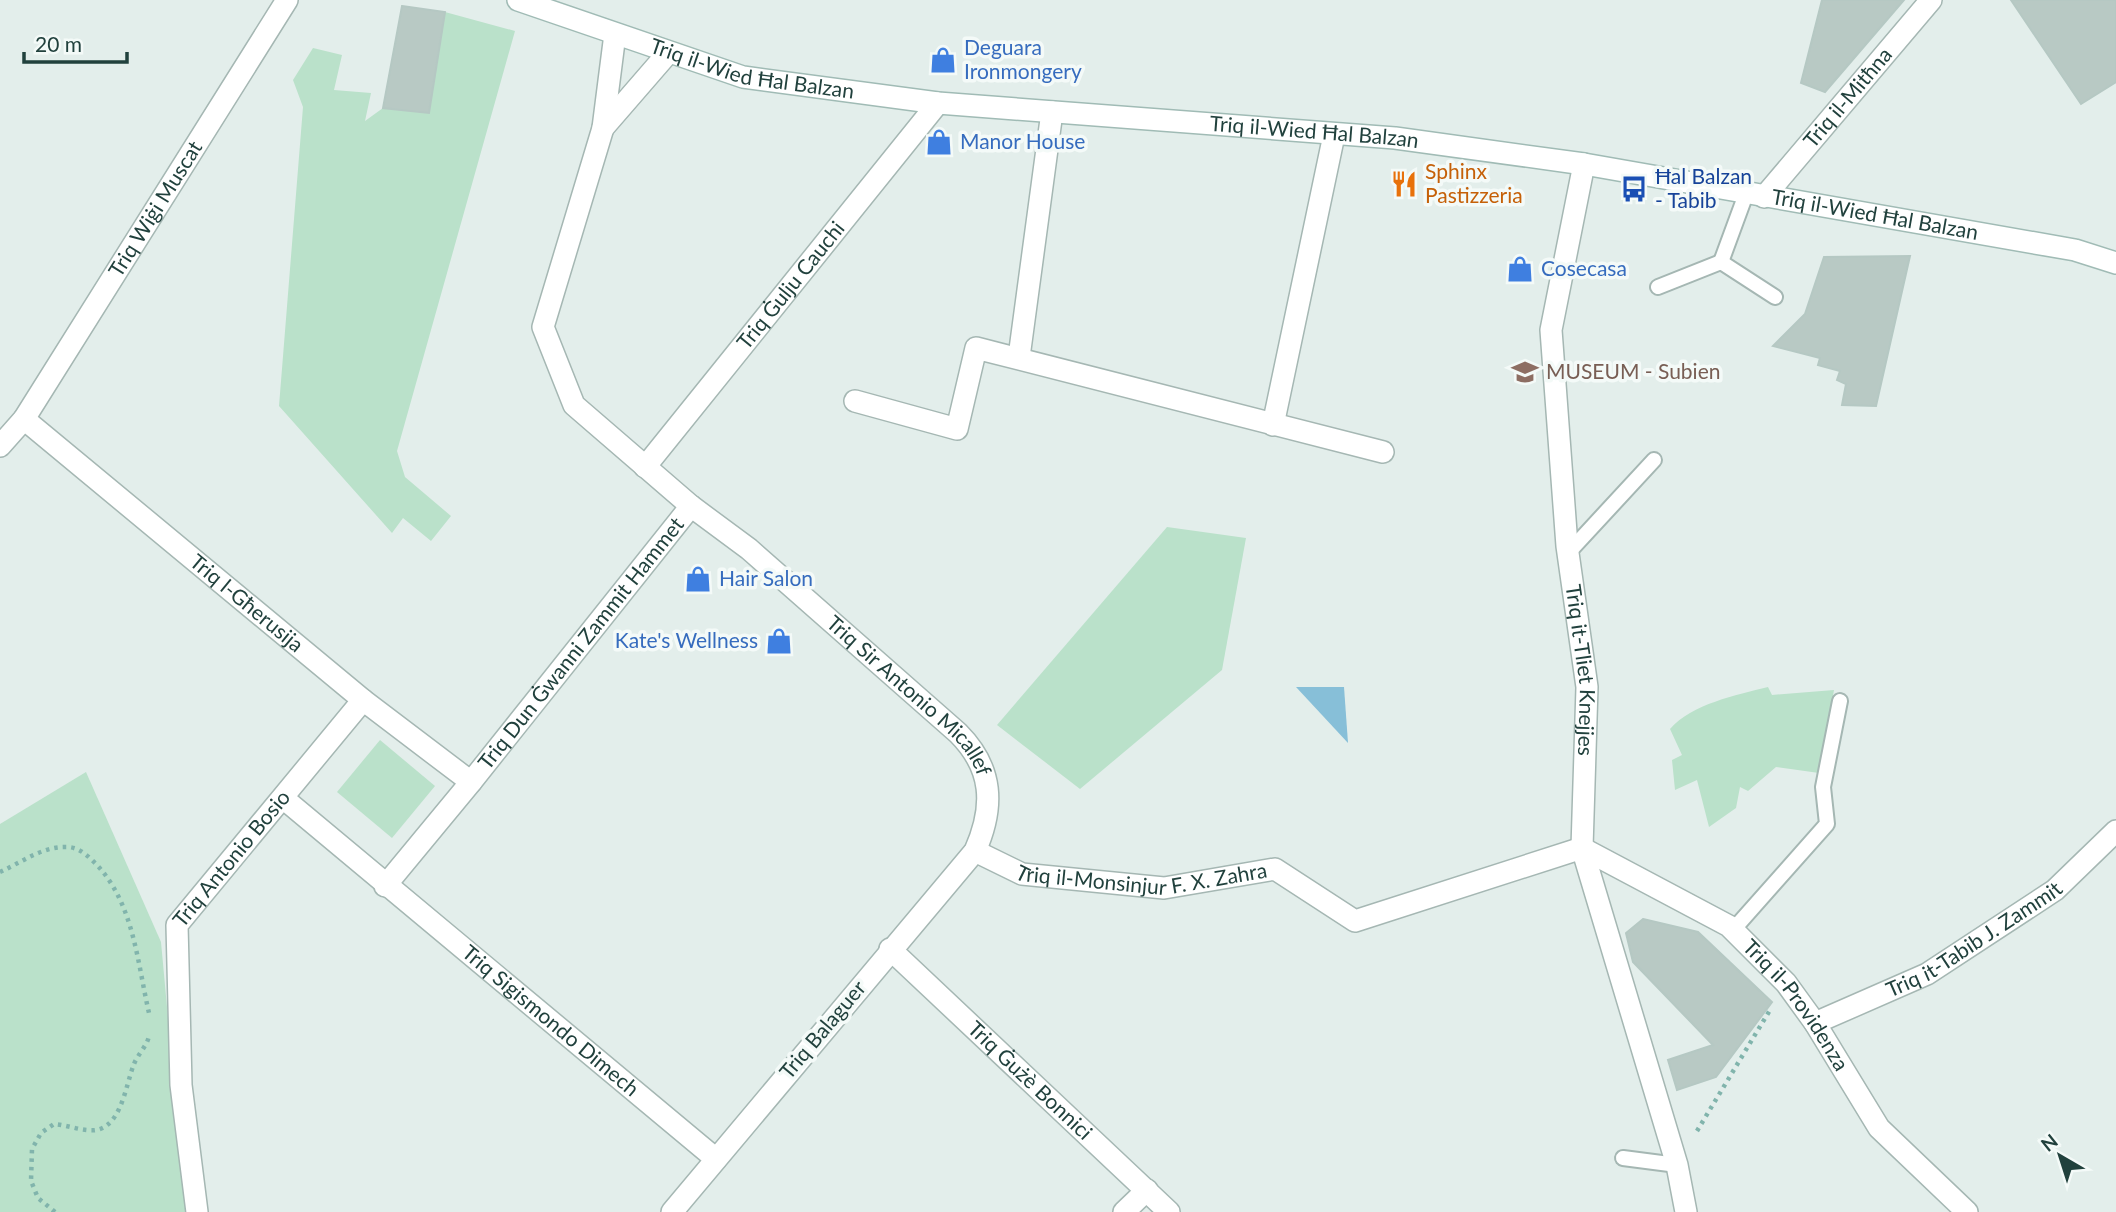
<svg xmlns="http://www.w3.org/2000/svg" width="2116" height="1212" viewBox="0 0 2116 1212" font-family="Lato,sans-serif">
	<rect width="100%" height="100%" fill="#e3eeeb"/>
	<g fill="#bae1ca">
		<path d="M 445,12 L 515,31 L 397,451 L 405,477 L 451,516 L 431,541 L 403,518 L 392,533 L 279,406 L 303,107 L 293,80 L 313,48 L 342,55 L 334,90 L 371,93 L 365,121 L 383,108 L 429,113 Z"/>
		<path d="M 1167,527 L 1246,538 L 1222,670 L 1080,789 L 997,725 Z"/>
		<path d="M 1768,687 L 1772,695 L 1834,690 L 1819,773 L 1776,767 L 1748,791 L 1740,787 L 1736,808 L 1709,827 L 1697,780 L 1675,790 L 1672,760 L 1682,755 L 1670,729 C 1692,704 1736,695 1768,687 Z"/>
		<path d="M 380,740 L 435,786 L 392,838 L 337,792 Z"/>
		<path d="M 86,772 L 161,942 L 186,1212 L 0,1212 L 0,824 Z"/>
	</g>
	<path fill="#87bfd8" d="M 1296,687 L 1344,687 L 1348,743 Z"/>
	<g fill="#b8c9c4" stroke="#b5c8c3" stroke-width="2">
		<path d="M 1822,0 L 1904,0 L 1825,92 L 1801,83 Z"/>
		<path d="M 2011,0 L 2116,0 L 2116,82 L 2081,104 Z"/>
		<path d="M 402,6 L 445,12 L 429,113 L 383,108 Z"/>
		<path d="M 1910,256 L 1876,406 L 1842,405 L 1846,384 L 1837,380 L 1840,371 L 1818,365 L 1820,358 L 1773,346 L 1805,314 L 1824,257 Z"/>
		<path d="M 1643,919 L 1698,932 L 1772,1002 L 1716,1077 L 1677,1090 L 1668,1060 L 1713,1045 L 1633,962 L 1626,933 Z"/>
	</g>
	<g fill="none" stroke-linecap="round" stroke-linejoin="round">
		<g stroke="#a5b7b3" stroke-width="18">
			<g id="lane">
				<path d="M 1721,262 L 1746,194"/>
				<path d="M 1658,287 L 1721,262 L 1775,297"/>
				<path d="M 1568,553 L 1654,460"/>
				<path d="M 1733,930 L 1827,824 L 1823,787 L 1840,701"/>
				<path d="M 1623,1158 L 1677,1165"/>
			</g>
		</g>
		<g stroke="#a5b7b3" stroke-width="24">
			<g id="street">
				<path id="s1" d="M 615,34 L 603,128 L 543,327 L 574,405 L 691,506 L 749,549 L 958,733 C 993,768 995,806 975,851 L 672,1212"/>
				<path d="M 603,128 L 668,53"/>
				<path id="s2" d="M 1584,164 L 1551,330 L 1567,546 L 1587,687 L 1582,848 L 1677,1165 L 1686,1212"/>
				<path id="s3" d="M 1764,197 L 1931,0"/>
				<path d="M 1019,357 L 1052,112"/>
				<path d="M 855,401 L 957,429 L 976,348 L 1383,452"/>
				<path id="s4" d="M 24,419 L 363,700 L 471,782"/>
				<path d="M 1273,425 L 1334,135"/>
				<path id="s5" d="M 0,446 L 24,419 L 287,0"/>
				<path id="s6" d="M 645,467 L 938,103"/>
				<path id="s7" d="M 283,798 L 716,1159"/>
				<path id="s8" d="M 975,851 L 1022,874 L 1164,888 L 1275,869 L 1355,921 L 1582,848 L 1729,926 L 1786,983 L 1815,1023 L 1879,1128 L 1967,1212"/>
				<path id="s9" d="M 385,886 L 471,782 L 691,506"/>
				<path id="s10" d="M 890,949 L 1169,1212"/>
				<path id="s11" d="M 1815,1023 L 1927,974 L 2055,890 L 2116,831"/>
				<path id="s12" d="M 197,1212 L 181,1085 L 177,925 L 363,700"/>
				<path d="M 1124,1212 L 1147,1190"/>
			</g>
		</g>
		<g stroke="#a0bbb5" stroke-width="24">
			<g id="secondary">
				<path id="s13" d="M 518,0 L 743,77 L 938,103 L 1395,138 L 1584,164 L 2075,250 L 2116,263"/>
			</g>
		</g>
		<g stroke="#81b4ac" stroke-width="4.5" stroke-dasharray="3.5 5" stroke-linecap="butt">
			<path d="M 0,872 C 20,863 42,847 64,847 C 78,846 87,855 96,864 C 134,904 137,961 149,1013"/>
			<path d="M 1697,1131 L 1770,1010"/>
			<path d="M 55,1212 L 38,1198 L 31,1181 L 32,1149 L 41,1133 L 54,1124 C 65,1125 76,1129 87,1130 C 121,1135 125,1086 134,1064 C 138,1054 147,1046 149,1036"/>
		</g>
		<use href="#lane" stroke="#fff" stroke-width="14"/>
		<use href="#street" stroke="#fff" stroke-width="21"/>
		<use href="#secondary" stroke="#fff" stroke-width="21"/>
	</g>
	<defs>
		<g id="shop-bare" transform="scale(2.1)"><path d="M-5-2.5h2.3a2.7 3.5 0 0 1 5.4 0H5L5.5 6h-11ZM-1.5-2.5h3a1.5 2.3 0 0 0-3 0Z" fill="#3f7fe0" stroke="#f4faf8" stroke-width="2.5" paint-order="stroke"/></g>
		<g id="restaurant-bare" transform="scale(2.1)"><path d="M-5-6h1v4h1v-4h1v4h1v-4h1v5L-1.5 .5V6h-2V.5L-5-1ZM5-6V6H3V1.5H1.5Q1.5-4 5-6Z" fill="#e8710a" stroke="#f4faf8" stroke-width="2.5" paint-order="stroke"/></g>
		<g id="bus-bare" transform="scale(2.1)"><path d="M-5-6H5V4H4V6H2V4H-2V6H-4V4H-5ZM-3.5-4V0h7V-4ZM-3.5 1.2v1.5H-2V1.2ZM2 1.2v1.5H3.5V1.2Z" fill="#1a4fb4" stroke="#f4faf8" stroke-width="2.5" paint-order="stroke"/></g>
		<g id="school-bare" transform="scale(2.1)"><path d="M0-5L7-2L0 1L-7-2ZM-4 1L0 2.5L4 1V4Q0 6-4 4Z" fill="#8d6e63" stroke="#f4faf8" stroke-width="2.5" paint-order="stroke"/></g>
	</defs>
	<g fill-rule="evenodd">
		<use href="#shop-bare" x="943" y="60"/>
		<use href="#shop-bare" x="939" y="142"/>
		<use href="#restaurant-bare" x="1404" y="184"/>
		<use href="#bus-bare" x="1634" y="189"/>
		<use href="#shop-bare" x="1520" y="269"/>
		<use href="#school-bare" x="1525" y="372"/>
		<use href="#shop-bare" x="698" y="579"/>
		<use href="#shop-bare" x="779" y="641"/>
	</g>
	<g text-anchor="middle" stroke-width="7" stroke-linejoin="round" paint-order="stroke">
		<g font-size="21" fill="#366cbe" stroke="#f4faf8" text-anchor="start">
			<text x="964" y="55">Deguara<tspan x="964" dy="24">Ironmongery</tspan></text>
			<text x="960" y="149">Manor House</text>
			<text x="1541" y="276">Cosecasa</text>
			<text x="719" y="586">Hair Salon</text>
			<text x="758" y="648" text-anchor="end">Kate's Wellness</text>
		</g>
		<g font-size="21" fill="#21413d" stroke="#f4faf8">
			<text dy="7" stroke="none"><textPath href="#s13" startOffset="245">Triq il-Wied Ħal Balzan</textPath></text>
			<text dy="7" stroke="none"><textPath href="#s3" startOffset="130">Triq il-Mitħna</textPath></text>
			<text dy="7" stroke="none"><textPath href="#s13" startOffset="812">Triq il-Wied Ħal Balzan</textPath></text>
			<text dy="7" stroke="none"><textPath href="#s5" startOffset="284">Triq Wiġi Muscat</textPath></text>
			<text dy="7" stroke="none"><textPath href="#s13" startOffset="1379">Triq il-Wied Ħal Balzan</textPath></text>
			<text dy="7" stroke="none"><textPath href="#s6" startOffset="233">Triq Ġulju Cauchi</textPath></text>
			<text dy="7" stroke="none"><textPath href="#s4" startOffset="289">Triq l-Għerusija</textPath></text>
			<text dy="7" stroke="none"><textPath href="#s9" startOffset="312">Triq Dun Ġwanni Zammit Hammet</textPath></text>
			<text dy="7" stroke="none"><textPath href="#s2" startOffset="511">Triq it-Tliet Knejjes</textPath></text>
			<text dy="7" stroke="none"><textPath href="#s1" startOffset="831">Triq Sir Antonio Micallef</textPath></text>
			<text dy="7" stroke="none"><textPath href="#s12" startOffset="374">Triq Antonio Bosio</textPath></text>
			<text dy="7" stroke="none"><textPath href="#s8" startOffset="173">Triq il-Monsinjur F. X. Zahra</textPath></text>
			<text dy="7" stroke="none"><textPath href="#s11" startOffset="180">Triq it-Tabib J. Zammit</textPath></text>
			<text dy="7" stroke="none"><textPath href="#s8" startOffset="912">Triq il-Providenza</textPath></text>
			<text dy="7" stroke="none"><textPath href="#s7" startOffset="348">Triq Sigismondo Dimech</textPath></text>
			<text transform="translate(823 1030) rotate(-50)" y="7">Triq Balaguer</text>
			<text dy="7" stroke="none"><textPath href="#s10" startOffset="192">Triq Ġużè Bonnici</textPath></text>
		</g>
		<g font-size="21" fill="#c56008" stroke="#f4faf8" text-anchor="start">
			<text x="1425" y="179">Sphinx<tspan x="1425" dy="24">Pastizzeria</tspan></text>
		</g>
		<g font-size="21" fill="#164399" stroke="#f4faf8" text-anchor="start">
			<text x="1655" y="184">Ħal Balzan<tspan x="1655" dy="24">- Tabib</tspan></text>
		</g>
		<g font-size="21" fill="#785e54" stroke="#f4faf8" text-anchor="start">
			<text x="1546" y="379">MUSEUM - Subien</text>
		</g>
	</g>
	<g transform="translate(2060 1156) rotate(321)" stroke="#f4faf8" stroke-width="5" paint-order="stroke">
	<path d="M0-5L12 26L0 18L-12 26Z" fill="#21413d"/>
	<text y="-10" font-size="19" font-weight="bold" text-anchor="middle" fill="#21413d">N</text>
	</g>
	<path d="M24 52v10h103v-10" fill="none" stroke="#21413d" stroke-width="3.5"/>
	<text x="35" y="52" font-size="21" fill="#21413d" stroke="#f4faf8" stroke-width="5" paint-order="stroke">20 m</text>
</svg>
